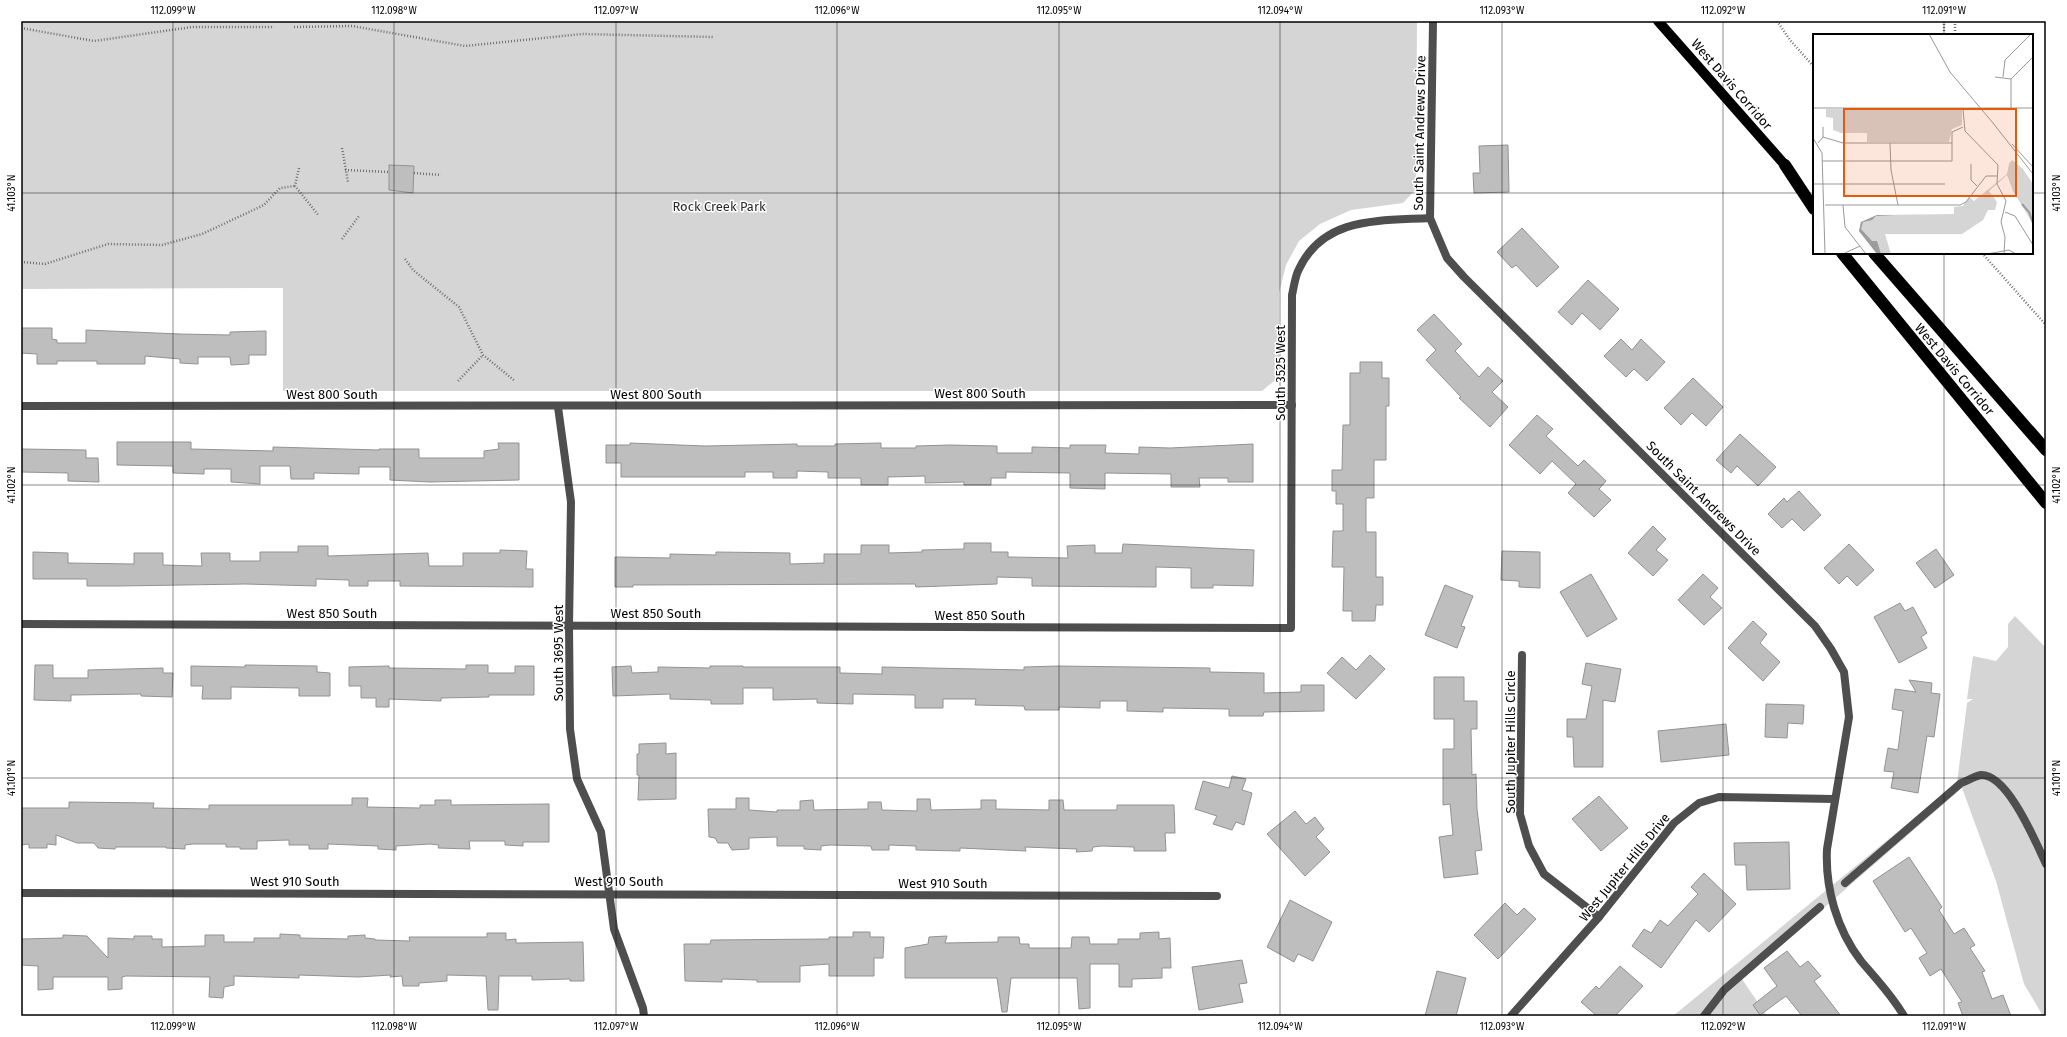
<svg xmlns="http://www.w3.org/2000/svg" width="2067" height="1037" viewBox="0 0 2067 1037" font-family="'Fira Sans',sans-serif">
	<rect width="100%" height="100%" fill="#fff"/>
	<g fill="#d5d5d5">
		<path d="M 21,21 L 1417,21 L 1416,189 L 1403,203 L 1351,210 L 1320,224 L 1299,241 L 1286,265 L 1279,293 L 1279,377 L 1262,391 L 283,391 L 283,288 L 21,289 Z"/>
		<path d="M 2015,616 L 2046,648 L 2046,1016 L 2043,1016 L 2024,984 L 1996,881 L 1962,788 L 1742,979 L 1767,1016 L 1673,1016 L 1957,783 L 1967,703 L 1973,699 L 1967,699 L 1973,656 L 1996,661 L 2008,647 L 2008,624 Z"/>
	</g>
	<g fill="#bebebe" stroke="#929292">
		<path d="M 1508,145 L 1509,192 L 1474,193 L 1473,173 L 1480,173 L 1479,146 Z"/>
		<path d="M 389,165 L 414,166 L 413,193 L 389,190 Z"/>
		<path d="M 1522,228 L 1559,267 L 1537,287 L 1516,265 L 1512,268 L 1497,252 Z"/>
		<path d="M 1588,280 L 1619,309 L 1600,330 L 1582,313 L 1572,325 L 1558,312 Z"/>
		<path d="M 1434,314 L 1462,344 L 1455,351 L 1479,377 L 1488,367 L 1503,381 L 1492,392 L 1508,407 L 1490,427 L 1459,398 L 1461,397 L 1426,360 L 1436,350 L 1417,330 Z"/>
		<path d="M 21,328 L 52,328 L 52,339 L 57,340 L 57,343 L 86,343 L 86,330 L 180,334 L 230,335 L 230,332 L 266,331 L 266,355 L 249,355 L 249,364 L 231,365 L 230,357 L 198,357 L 198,364 L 180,363 L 180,359 L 145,356 L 145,364 L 97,364 L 97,361 L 57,361 L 57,364 L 37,364 L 37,354 L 21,353 Z"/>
		<path d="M 1621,339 L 1632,350 L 1641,339 L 1665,362 L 1647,381 L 1634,369 L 1626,377 L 1604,356 Z"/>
		<path d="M 1360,362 L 1382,362 L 1382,378 L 1389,378 L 1389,406 L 1386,406 L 1386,460 L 1374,460 L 1374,498 L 1366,498 L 1366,532 L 1376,532 L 1376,577 L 1383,577 L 1383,605 L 1376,605 L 1375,621 L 1352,621 L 1352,611 L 1343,611 L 1344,567 L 1332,567 L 1333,531 L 1343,531 L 1343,504 L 1336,504 L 1336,491 L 1332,491 L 1332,470 L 1342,470 L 1343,425 L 1350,425 L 1350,373 L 1360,373 Z"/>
		<path d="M 1693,378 L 1723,407 L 1706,426 L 1692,413 L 1681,425 L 1664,408 Z"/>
		<path d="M 1537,415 L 1553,429 L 1546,436 L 1578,466 L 1584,460 L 1606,481 L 1599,489 L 1611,500 L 1594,517 L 1568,493 L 1576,484 L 1552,461 L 1540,474 L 1509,445 Z"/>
		<path d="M 1740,434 L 1776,467 L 1758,486 L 1737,466 L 1731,473 L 1716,460 Z"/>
		<path d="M 117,442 L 191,442 L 191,449 L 273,451 L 273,447 L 379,450 L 379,449 L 419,449 L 419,458 L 484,458 L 484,451 L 499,449 L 498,443 L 519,443 L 519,480 L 430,482 L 390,480 L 390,467 L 359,467 L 359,474 L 314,473 L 314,479 L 291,479 L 290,466 L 260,466 L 260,484 L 231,482 L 231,469 L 204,469 L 204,474 L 173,473 L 173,466 L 117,465 Z"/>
		<path d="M 630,443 L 705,446 L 797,444 L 797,446 L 835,446 L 835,444 L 881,443 L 881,448 L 916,448 L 916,446 L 950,445 L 997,446 L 997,453 L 1032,453 L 1032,447 L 1070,448 L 1070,445 L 1106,445 L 1105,453 L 1139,454 L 1139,447 L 1170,448 L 1253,444 L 1253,482 L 1228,482 L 1228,478 L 1199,478 L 1200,487 L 1171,487 L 1171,474 L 1105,473 L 1105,489 L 1070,488 L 1070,473 L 1006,472 L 1006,478 L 991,478 L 991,485 L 964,485 L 964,482 L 925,483 L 925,476 L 888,477 L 888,485 L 861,485 L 861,478 L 828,478 L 828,472 L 797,471 L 797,478 L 773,478 L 773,472 L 745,472 L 745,477 L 621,477 L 621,463 L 606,463 L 606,445 L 630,445 Z"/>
		<path d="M 21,449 L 86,450 L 86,458 L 98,458 L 99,482 L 68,481 L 68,473 L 21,472 Z"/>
		<path d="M 1799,491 L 1821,515 L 1804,531 L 1792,519 L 1782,528 L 1768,514 L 1784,498 L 1787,502 Z"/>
		<path d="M 1653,526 L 1666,539 L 1656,550 L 1668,560 L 1653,576 L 1628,553 Z"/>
		<path d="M 964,543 L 991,543 L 991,552 L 1008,552 L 1008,557 L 1068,558 L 1067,546 L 1095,545 L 1095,553 L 1122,553 L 1123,544 L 1254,550 L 1253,586 L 1213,585 L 1213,588 L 1191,588 L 1191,568 L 1156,567 L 1156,587 L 1032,586 L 1032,578 L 997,577 L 997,584 L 916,587 L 915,584 L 633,585 L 633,587 L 615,587 L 615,557 L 670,558 L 670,554 L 716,555 L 716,552 L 790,553 L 790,564 L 824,563 L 824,554 L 861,554 L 861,545 L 889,545 L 889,553 L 922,552 L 922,550 L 964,549 Z"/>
		<path d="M 1849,544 L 1874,570 L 1857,586 L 1847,576 L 1839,584 L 1824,568 Z"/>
		<path d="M 298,546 L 328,546 L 328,556 L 428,553 L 429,566 L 463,566 L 463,553 L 500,553 L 500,550 L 527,551 L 526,569 L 533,569 L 533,587 L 400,586 L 400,581 L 368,581 L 368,586 L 349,586 L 349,580 L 316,579 L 316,586 L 245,584 L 120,586 L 87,586 L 87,579 L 33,579 L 33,552 L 68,553 L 68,563 L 134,564 L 134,553 L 163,553 L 163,565 L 202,566 L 201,553 L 230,553 L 230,561 L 260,561 L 260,552 L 298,552 Z"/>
		<path d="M 1936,549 L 1954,575 L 1935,588 L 1916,563 Z"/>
		<path d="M 1502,551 L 1540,552 L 1540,588 L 1519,587 L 1519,581 L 1501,580 Z"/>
		<path d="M 1591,574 L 1617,619 L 1587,637 L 1560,592 Z"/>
		<path d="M 1703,574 L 1718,588 L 1710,597 L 1722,608 L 1704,625 L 1678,600 Z"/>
		<path d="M 1445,585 L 1473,596 L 1461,626 L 1465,627 L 1457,648 L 1425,635 Z"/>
		<path d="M 1900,603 L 1905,611 L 1913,607 L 1927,633 L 1921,637 L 1927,648 L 1899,663 L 1874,617 Z"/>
		<path d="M 1753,621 L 1767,634 L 1760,643 L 1780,662 L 1763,681 L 1728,648 Z"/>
		<path d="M 1370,655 L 1385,669 L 1356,699 L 1327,673 L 1342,657 L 1356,670 Z"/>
		<path d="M 1586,663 L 1621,669 L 1615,702 L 1603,700 L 1603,767 L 1574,767 L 1573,737 L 1567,737 L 1567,719 L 1586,719 L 1592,686 L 1582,684 Z"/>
		<path d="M 35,665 L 53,665 L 53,678 L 88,678 L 88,670 L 163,668 L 163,673 L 173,673 L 172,697 L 141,696 L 141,694 L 71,695 L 71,701 L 34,700 Z"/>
		<path d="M 245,665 L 317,666 L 317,672 L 330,673 L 330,696 L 299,696 L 299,688 L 231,687 L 231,699 L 202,699 L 203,686 L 191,686 L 191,666 L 245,667 Z"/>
		<path d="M 466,665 L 488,665 L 488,673 L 515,673 L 515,666 L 534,666 L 534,695 L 489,695 L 489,697 L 441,698 L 441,701 L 389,699 L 389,707 L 376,707 L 376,698 L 361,698 L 361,686 L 349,686 L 349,667 L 389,666 L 389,668 L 466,669 Z"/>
		<path d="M 631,666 L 632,673 L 658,672 L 658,667 L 710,668 L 710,666 L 743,666 L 743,667 L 840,667 L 840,673 L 882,674 L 882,667 L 1024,670 L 1024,667 L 1058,666 L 1210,668 L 1210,672 L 1264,673 L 1264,693 L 1301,692 L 1301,685 L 1324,685 L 1324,711 L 1264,712 L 1263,716 L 1229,716 L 1229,709 L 1163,708 L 1163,712 L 1127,711 L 1127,701 L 1100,701 L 1100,708 L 1059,707 L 1059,710 L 1025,710 L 1024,706 L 975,705 L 976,699 L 943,699 L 943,708 L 915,708 L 915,695 L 853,694 L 853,704 L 817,703 L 817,699 L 773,700 L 773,688 L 743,688 L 743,704 L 711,704 L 711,700 L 670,699 L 670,694 L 613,696 L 612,667 Z"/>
		<path d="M 1434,677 L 1464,677 L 1464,701 L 1477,701 L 1477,729 L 1471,729 L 1472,775 L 1476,774 L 1477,809 L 1482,850 L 1475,851 L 1478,874 L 1444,878 L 1439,837 L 1453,835 L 1450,804 L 1443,805 L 1443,749 L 1454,749 L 1454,719 L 1434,719 Z"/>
		<path d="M 1909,680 L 1932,683 L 1931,693 L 1940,694 L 1934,737 L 1927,736 L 1918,793 L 1891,788 L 1894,772 L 1884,771 L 1888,748 L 1898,750 L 1903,711 L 1892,709 L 1895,689 L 1916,692 Z"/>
		<path d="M 1766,704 L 1804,705 L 1803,724 L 1788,723 L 1787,738 L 1765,737 Z"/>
		<path d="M 1726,724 L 1729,755 L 1661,762 L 1658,731 Z"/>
		<path d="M 666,743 L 666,754 L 676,753 L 676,799 L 638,800 L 639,775 L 637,775 L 637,754 L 639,754 L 639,744 Z"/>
		<path d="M 1232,776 L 1246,779 L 1242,790 L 1252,793 L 1244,825 L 1236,822 L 1232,830 L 1213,824 L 1217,816 L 1195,809 L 1203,781 L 1229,788 Z"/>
		<path d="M 1599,796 L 1628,828 L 1601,851 L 1572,819 Z"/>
		<path d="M 352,798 L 368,798 L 367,807 L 420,808 L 420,805 L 435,805 L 435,800 L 451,800 L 451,805 L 549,804 L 549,842 L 523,842 L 523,846 L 505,845 L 505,841 L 469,841 L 470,849 L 438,848 L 439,845 L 430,844 L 396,846 L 396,850 L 378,849 L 378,846 L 328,844 L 328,849 L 309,849 L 309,845 L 289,845 L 289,840 L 257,841 L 257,849 L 240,849 L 240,847 L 226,847 L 226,844 L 193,844 L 185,845 L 185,849 L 166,848 L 166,847 L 116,847 L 115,849 L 98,848 L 94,843 L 77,843 L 56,835 L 56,845 L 47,844 L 47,848 L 29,848 L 29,844 L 21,845 L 21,808 L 69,808 L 69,802 L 154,803 L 153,808 L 209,809 L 209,805 L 352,805 Z"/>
		<path d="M 736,798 L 749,798 L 749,810 L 777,812 L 777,810 L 800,810 L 800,801 L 813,800 L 814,810 L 868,809 L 868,802 L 881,802 L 882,810 L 917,811 L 917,799 L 930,799 L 931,810 L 981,809 L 981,800 L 996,800 L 996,809 L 1049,810 L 1049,800 L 1063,800 L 1064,810 L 1117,810 L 1117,805 L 1174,805 L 1175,833 L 1165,833 L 1166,851 L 1134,851 L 1134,847 L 1102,846 L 1093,847 L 1092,851 L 1076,852 L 1077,849 L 1025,847 L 1026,851 L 960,848 L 960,851 L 916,850 L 916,846 L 889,845 L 889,850 L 872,850 L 871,846 L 830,845 L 821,846 L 821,850 L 804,849 L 804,846 L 777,846 L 777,837 L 749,838 L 749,849 L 732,850 L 728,843 L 718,843 L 715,838 L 709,837 L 708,809 L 736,809 Z"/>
		<path d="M 1295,811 L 1306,824 L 1315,817 L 1324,829 L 1316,837 L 1330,852 L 1305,876 L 1267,834 Z"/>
		<path d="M 1789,842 L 1790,889 L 1747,890 L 1746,865 L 1735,865 L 1734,843 Z"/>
		<path d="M 1909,857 L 1942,907 L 1939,910 L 1954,934 L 1964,928 L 1975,945 L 1970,948 L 1985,971 L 1982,972 L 1992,999 L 2003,995 L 2011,1016 L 1963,1016 L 1958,1003 L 1962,1002 L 1941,969 L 1930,976 L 1919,958 L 1927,953 L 1911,928 L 1905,932 L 1873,881 Z"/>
		<path d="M 1704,873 L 1736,904 L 1709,932 L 1696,920 L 1661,968 L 1632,946 L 1644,929 L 1651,933 L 1660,920 L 1668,926 L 1698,894 L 1691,887 Z"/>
		<path d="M 1290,900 L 1332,922 L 1313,961 L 1298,954 L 1294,962 L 1267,947 Z"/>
		<path d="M 1505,903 L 1517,915 L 1524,908 L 1536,919 L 1498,959 L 1474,935 Z"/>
		<path d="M 853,932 L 870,932 L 870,937 L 884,937 L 883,958 L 874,958 L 874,976 L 829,976 L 829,964 L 800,966 L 800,982 L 757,982 L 757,980 L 722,979 L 722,982 L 685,981 L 684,944 L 710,944 L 711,940 L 829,939 L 829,937 L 853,937 Z"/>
		<path d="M 1159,932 L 1159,939 L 1170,938 L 1171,968 L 1162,968 L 1162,978 L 1132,979 L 1132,987 L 1119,987 L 1119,964 L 1090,964 L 1090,1008 L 1079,1009 L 1077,978 L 1011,978 L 1007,1012 L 1002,1012 L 997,978 L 905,978 L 905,948 L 928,944 L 929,937 L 947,936 L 945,943 L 998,942 L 998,937 L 1019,937 L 1020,944 L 1029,944 L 1029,948 L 1071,948 L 1072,937 L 1089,937 L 1090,944 L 1118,944 L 1118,939 L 1140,939 L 1140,933 Z"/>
		<path d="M 487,933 L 506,933 L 506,940 L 516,939 L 516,943 L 583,942 L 584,981 L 570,981 L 570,979 L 532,980 L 532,976 L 499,976 L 498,1010 L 488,1010 L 486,976 L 447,975 L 447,981 L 419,983 L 419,986 L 403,986 L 402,976 L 390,977 L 391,975 L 358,977 L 299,975 L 299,978 L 234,976 L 234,985 L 224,987 L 223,998 L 209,997 L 210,977 L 126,976 L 122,977 L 122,989 L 108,990 L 108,977 L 53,977 L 53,989 L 38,990 L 38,966 L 21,965 L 21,939 L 63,938 L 63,935 L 87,936 L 108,958 L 108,938 L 134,939 L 134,936 L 152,936 L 152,939 L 162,939 L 162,947 L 205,946 L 205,935 L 224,935 L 224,942 L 254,942 L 254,938 L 280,938 L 280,934 L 300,935 L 300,938 L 348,939 L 348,936 L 365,935 L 365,938 L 375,939 L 375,940 L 410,941 L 409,937 L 487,937 Z"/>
		<path d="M 1787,951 L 1800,967 L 1808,961 L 1821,976 L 1814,981 L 1841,1016 L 1802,1016 L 1786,996 L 1760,1015 L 1753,1005 L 1777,986 L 1764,968 Z"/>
		<path d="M 1242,960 L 1247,983 L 1239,984 L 1243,1002 L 1199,1010 L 1192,967 Z"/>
		<path d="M 1620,966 L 1643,986 L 1615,1016 L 1597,1016 L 1581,1002 L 1596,986 L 1599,989 Z"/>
		<path d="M 1437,971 L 1466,978 L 1456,1016 L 1425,1016 Z"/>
	</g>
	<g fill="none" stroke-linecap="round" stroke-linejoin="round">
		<g stroke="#707070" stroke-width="2.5" stroke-dasharray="1 2" stroke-linecap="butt">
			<path d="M 1777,21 L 1790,40 L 1814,67"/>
			<path d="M 1944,21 L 1944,35"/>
			<path d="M 1955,24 L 1955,35"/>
			<path d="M 294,27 L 352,26 L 465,46 L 582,34 L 714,37"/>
			<path d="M 21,28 L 94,41 L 192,27 L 274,27"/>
			<path d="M 342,148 L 348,182"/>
			<path d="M 299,168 L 295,186 L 319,216"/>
			<path d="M 345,170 L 389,172"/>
			<path d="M 414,173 L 441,175"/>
			<path d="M 342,239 L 359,216"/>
			<path d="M 1982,253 L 2046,325"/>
			<path d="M 405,259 L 413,270 L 459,307 L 483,355 L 515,381"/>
			<path d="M 21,262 L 45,264 L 108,244 L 162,245 L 202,234 L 264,205 L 280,188 L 295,186"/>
			<path d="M 458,381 L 483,355"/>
		</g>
		<g stroke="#4e4e4e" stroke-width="8">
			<path d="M 1845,883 L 1961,783 C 1967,781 1975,776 1981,775 C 2008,774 2036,843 2046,864"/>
			<path d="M 1704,1016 L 1724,990 L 1820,907"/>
		</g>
		<g stroke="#4e4e4e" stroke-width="8">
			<path d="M 1433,21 L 1430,218 L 1447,258 L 1464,277 L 1815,626 L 1831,649 L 1844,672 L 1849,717 L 1827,849 C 1825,888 1837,930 1861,961 C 1877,980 1891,994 1904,1016"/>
			<path d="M 21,406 L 1292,405"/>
			<path d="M 558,407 L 571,502 L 569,625 L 570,729 L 577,779 L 601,832 L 614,929 L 643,1008 L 644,1016"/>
			<path d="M 21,624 L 1291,628 L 1292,295 C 1294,287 1295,276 1299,269 C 1324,216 1380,221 1430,218"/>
			<path d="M 1522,655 L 1520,814 L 1529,846 L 1544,874 L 1599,917"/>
			<path d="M 21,893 L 1217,896"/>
			<path d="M 1511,1016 L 1599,917 L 1674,823 L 1699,803 L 1719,797 L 1834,799"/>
		</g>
		<path stroke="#000" stroke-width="10" d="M 1658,21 L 1785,165"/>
		<g stroke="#000" stroke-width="12">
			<path d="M 1785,165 L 1814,209"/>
			<path d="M 1842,253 L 2046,503"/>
			<path d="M 1874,253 L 2046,450"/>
		</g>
	</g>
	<path fill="none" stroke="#000" stroke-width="1" stroke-opacity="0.45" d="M 173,21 L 173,1016M 394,21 L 394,1016M 616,21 L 616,1016M 837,21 L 837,1016M 1059,21 L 1059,1016M 1280,21 L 1280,1016M 1502,21 L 1502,1016M 1723,21 L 1723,1016M 1944,21 L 1944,35M 21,193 L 1814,193M 2032,193 L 2046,193M 1944,253 L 1944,1016M 21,485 L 2046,485M 21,778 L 2046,778"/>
	<g text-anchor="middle" stroke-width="3" stroke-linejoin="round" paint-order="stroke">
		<g font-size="13" fill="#000" stroke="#fff">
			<text transform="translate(1732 84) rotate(49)" y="5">West Davis Corridor</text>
			<text transform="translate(1419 133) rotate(-89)" y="5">South Saint Andrews Drive</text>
			<text transform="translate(1955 369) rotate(50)" y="5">West Davis Corridor</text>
			<text transform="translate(1280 373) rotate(-90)" y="5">South 3525 West</text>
			<text x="980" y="398">West 800 South</text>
			<text x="332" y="399">West 800 South</text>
			<text x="656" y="399">West 800 South</text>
			<text transform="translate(1704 498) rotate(45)" y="5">South Saint Andrews Drive</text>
			<text x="332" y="618">West 850 South</text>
			<text x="656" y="618">West 850 South</text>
			<text x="980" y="620">West 850 South</text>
			<text transform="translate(558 653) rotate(-90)" y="5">South 3695 West</text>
			<text transform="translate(1510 742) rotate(-90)" y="5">South Jupiter Hills Circle</text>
			<text transform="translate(1624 867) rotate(-51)" y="5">West Jupiter Hills Drive</text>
			<text x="295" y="886">West 910 South</text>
			<text x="619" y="886">West 910 South</text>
			<text x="943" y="888">West 910 South</text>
		</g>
		<g font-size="13" fill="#2c2c2c" stroke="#fff">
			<text x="719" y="211">Rock Creek Park</text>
		</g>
	</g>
	<g transform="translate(1813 34)">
		<rect width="220" height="220" fill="#fff"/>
		<path d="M 13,75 L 149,76 L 149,91 L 139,95 L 136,108 L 54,108 L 54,99 L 28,99 L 20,96 L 20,84 L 13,83 ZM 199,126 L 210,135 L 220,150 L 220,190 L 200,157 L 194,141 L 176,157 L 184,168 L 182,176 L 175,176 L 170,186 L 149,200 L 72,200 L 78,220 L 64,220 L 46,197 L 48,188 L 64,181 L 141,180 L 141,173 L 150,172 L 156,163 L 161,167 L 194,140 L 196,130 Z" fill="#d5d5d5"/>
		<path d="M 64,181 L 82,181 L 63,182 L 59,186 L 50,188 L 48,195 L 59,207 L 64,207 L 68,220 L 64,220 L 46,197 L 48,188 Z" fill="#9c9c9c"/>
		<path fill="none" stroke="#9c9c9c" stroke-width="2" d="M 209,170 L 216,178 L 220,189"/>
		<path fill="none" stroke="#999" stroke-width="1" d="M 116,0 L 137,38 L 180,89M 182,43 L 198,45M 190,43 L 192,26 L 218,0M 0,74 L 220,74M 198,74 L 198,45 L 220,23M 150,75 L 152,97 L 185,131 L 184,150 L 193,167 L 188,188 L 192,203 L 191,220M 180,89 L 220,140M 10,103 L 30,109 L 139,109M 0,104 L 9,119 L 12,220M 5,109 L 10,103 L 10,93M 77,109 L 78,136 L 85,171M 199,110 L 220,133M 9,127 L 139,127 L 139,98 L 150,93M 158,130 L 158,146 L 164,152M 0,150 L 132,150M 12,171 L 147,171 L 153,168 L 173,142 L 184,142M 30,171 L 32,193 L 53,220M 192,178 L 202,182 L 220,211M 32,219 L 47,212M 174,220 L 196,216 L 203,220"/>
		<path fill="#e8590c" fill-opacity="0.15" stroke="#e8590c" stroke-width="2" d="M 31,75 L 203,75 L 203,162 L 31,162 Z"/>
		<rect width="220" height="220" fill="none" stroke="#000" stroke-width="2"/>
	</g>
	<rect width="2067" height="1037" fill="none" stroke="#ffffff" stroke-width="44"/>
	<rect x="22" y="22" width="2023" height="993" fill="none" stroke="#000" stroke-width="1.5"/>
	<g font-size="10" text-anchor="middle" fill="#000">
		<text x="173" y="14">112.099°W</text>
		<text x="394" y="14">112.098°W</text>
		<text x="616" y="14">112.097°W</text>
		<text x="837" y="14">112.096°W</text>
		<text x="1059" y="14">112.095°W</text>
		<text x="1280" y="14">112.094°W</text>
		<text x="1502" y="14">112.093°W</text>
		<text x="1723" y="14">112.092°W</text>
		<text x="1944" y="14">112.091°W</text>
		<text transform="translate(11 193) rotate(-90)" y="4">41.103°N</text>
		<text transform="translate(2056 193) rotate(-90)" y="4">41.103°N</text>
		<text transform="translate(11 485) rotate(-90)" y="4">41.102°N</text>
		<text transform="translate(2056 485) rotate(-90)" y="4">41.102°N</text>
		<text transform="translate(11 778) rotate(-90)" y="4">41.101°N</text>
		<text transform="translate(2056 778) rotate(-90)" y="4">41.101°N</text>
		<text x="173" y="1030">112.099°W</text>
		<text x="394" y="1030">112.098°W</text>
		<text x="616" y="1030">112.097°W</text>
		<text x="837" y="1030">112.096°W</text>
		<text x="1059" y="1030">112.095°W</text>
		<text x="1280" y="1030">112.094°W</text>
		<text x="1502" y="1030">112.093°W</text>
		<text x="1723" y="1030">112.092°W</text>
		<text x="1944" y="1030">112.091°W</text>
	</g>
</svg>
